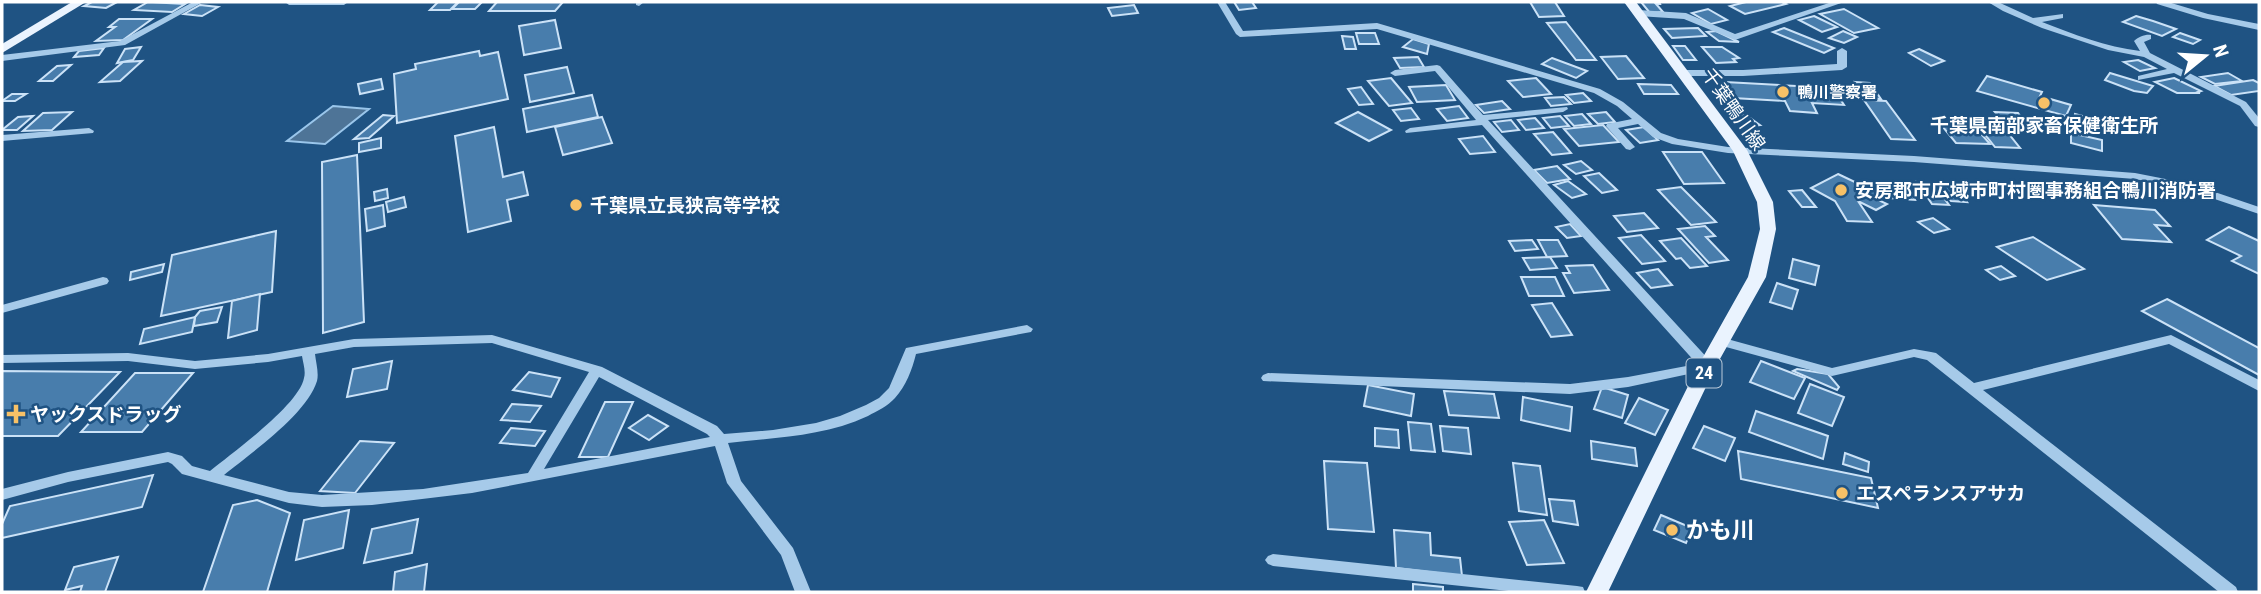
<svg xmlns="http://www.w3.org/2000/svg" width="2261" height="594" viewBox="0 0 2261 594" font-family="'Roboto Condensed','Noto Sans JP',sans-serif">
	<rect width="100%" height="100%" fill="#1f5383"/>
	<path fill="#4e7497" stroke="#9ac6eb" stroke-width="2" d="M 333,106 L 369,109 L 325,144 L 287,141 Z"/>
	<g fill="#487dac" stroke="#cbe2f7" stroke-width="2">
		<path d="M 92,2 L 117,2 L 106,8 L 84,6 Z"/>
		<path d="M 148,2 L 185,4 L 172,12 L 134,10 Z"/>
		<path d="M 438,2 L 458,2 L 450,10 L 430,10 Z"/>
		<path d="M 459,2 L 482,2 L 475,9 L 452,9 Z"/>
		<path d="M 497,2 L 563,2 L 555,11 L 489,11 Z"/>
		<path d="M 1234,2 L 1252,2 L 1256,8 L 1239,10 Z"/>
		<path d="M 1530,2 L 1555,2 L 1564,16 L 1539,17 Z"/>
		<path d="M 1641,2 L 1659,2 L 1660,4 L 1656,4 L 1663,12 L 1650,13 Z"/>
		<path d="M 1746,2 L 1782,2 L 1786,4 L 1745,14 L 1730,6 Z"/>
		<path d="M 200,5 L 218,7 L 202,16 L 184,14 Z"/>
		<path d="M 1134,5 L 1138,13 L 1112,16 L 1108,8 Z"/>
		<path d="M 1708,9 L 1727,20 L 1711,24 L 1692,13 Z"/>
		<path d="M 1844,9 L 1878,28 L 1854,33 L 1820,14 Z"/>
		<path d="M 1814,16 L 1837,27 L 1822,32 L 1799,20 Z"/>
		<path d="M 2136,16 L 2153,21 L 2176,29 L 2162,36 L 2123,22 Z"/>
		<path d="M 119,19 L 152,19 L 123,40 L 96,41 L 115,27 L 109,27 Z"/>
		<path d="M 555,20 L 561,48 L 524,55 L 519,26 Z"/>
		<path d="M 1566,22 L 1596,60 L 1576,60 L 1547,23 Z"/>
		<path d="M 1698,28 L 1706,36 L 1672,38 L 1664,29 Z"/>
		<path d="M 1784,28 L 1834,48 L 1824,53 L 1773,32 Z"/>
		<path d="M 1716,31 L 1739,42 L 1719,41 L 1707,32 Z"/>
		<path d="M 1843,31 L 1857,37 L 1844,43 L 1829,38 Z"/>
		<path d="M 1356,33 L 1375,33 L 1379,44 L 1359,44 Z"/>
		<path d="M 2180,33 L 2200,40 L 2193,44 L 2173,37 Z"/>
		<path d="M 1342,36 L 1353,37 L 1356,49 L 1345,49 Z"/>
		<path d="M 1413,39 L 1429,44 L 1427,54 L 1403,47 Z"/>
		<path d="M 1673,46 L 1685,46 L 1696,60 L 1683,60 Z"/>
		<path d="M 141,47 L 133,60 L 117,63 L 125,49 Z"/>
		<path d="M 1702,47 L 1722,47 L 1739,58 L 1733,59 L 1736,62 L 1716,63 Z"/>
		<path d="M 104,48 L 99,55 L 74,57 L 79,51 Z"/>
		<path d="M 1919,49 L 1944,61 L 1931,66 L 1909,53 Z"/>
		<path d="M 479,51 L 480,56 L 498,52 L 508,99 L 397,123 L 394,74 L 416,69 L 415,64 Z"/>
		<path d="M 1626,56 L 1644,78 L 1618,79 L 1601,57 Z"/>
		<path d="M 1418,57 L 1424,67 L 1400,68 L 1394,58 Z"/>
		<path d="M 1552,58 L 1587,71 L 1576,78 L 1542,64 Z"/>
		<path d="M 2138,60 L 2155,68 L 2140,71 L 2124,62 Z"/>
		<path d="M 142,61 L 120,81 L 100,82 L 123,62 Z"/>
		<path d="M 71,65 L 53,81 L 39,81 L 57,66 Z"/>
		<path d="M 567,67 L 574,93 L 530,102 L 525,75 Z"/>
		<path d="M 2110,73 L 2153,86 L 2147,93 L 2134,91 L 2105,80 Z"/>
		<path d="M 2228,73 L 2242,81 L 2215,84 L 2201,77 Z"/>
		<path d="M 1987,76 L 2042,92 L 2040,96 L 2071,105 L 2066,116 L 1977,91 Z"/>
		<path d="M 1391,78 L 1412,103 L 1389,106 L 1368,81 Z"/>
		<path d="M 1536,78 L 1551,94 L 1523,97 L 1508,81 Z"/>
		<path d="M 2174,78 L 2201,91 L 2198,92 L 2200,93 L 2177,93 L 2155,82 Z"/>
		<path d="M 381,79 L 383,89 L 360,94 L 358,84 Z"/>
		<path d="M 2253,80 L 2259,83 L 2259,91 L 2231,95 L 2214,86 Z"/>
		<path d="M 1725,82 L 1833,88 L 1844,105 L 1812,103 L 1817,113 L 1790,111 L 1785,101 L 1733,98 Z"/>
		<path d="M 1855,82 L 1870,83 L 1881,99 L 1866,98 Z"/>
		<path d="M 1638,84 L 1671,85 L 1678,94 L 1644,94 Z"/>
		<path d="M 1446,85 L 1455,100 L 1417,102 L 1409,87 Z"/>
		<path d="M 1361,87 L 1373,104 L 1359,105 L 1348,89 Z"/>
		<path d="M 1583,93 L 1591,101 L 1574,103 L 1566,95 Z"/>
		<path d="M 12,94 L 26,94 L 15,101 L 2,101 Z"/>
		<path d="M 592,95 L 598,117 L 527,132 L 523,109 Z"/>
		<path d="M 1564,97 L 1571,104 L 1551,106 L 1545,98 Z"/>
		<path d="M 1864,100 L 1886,101 L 1915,140 L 1891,139 Z"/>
		<path d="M 1502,101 L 1510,109 L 1484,113 L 1476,105 Z"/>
		<path d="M 1459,106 L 1468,118 L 1447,121 L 1437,109 Z"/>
		<path d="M 1411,108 L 1419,119 L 1401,121 L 1393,110 Z"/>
		<path d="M 72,112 L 52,130 L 23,131 L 43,113 Z"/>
		<path d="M 1358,112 L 1391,130 L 1369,141 L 1336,123 Z"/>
		<path d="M 1606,112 L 1615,122 L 1598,124 L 1588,114 Z"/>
		<path d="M 1995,112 L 2018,113 L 2026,124 L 2004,122 Z"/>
		<path d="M 1582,114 L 1591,124 L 1574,126 L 1565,116 Z"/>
		<path d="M 2075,114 L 2105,122 L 2104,129 L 2093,127 L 2092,131 L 2073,126 Z"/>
		<path d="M 383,115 L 394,116 L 369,138 L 354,139 Z"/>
		<path d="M 1746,115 L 1760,125 L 1746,127 L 1733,117 Z"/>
		<path d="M 33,116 L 17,130 L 2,130 L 18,117 Z"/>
		<path d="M 1560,116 L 1569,126 L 1551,128 L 1543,118 Z"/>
		<path d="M 602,117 L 612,143 L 563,155 L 555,127 Z"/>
		<path d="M 1535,118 L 1544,128 L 1526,130 L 1518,120 Z"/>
		<path d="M 1511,120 L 1519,130 L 1502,132 L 1494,122 Z"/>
		<path d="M 1603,125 L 1619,142 L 1579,146 L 1564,129 Z"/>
		<path d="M 1942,126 L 1976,128 L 1990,144 L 1956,143 Z"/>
		<path d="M 494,127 L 503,177 L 523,172 L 528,195 L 507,200 L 511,221 L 468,232 L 455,136 Z"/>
		<path d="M 1644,127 L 1658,140 L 1640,143 L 1626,130 Z"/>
		<path d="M 1553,132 L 1571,153 L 1552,155 L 1534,134 Z"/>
		<path d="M 1983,132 L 2008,133 L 2020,148 L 1995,147 Z"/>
		<path d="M 2071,133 L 2102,140 L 2102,151 L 2071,143 Z"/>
		<path d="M 1483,136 L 1495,152 L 1470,154 L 1459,139 Z"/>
		<path d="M 381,138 L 381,148 L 359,152 L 359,143 Z"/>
		<path d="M 1663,152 L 1702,152 L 1724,183 L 1684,184 Z"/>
		<path d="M 357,155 L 364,322 L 323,333 L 322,162 Z"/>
		<path d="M 1581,161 L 1592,170 L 1576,174 L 1564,165 Z"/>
		<path d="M 1557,166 L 1570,179 L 1547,183 L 1534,170 Z"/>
		<path d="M 1599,173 L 1617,190 L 1602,193 L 1584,176 Z"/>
		<path d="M 1838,174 L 1861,185 L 1909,189 L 1915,200 L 1872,197 L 1887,204 L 1876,210 L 1858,201 L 1872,222 L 1847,221 L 1835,201 L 1811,188 Z"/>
		<path d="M 1568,181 L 1586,194 L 1572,198 L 1554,185 Z"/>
		<path d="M 1917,182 L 1933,183 L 1949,205 L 1932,204 Z"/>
		<path d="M 1938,184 L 1954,185 L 1967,202 L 1951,201 Z"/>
		<path d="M 1681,187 L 1716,222 L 1691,225 L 1658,190 Z"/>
		<path d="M 387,189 L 388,198 L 375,201 L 374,192 Z"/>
		<path d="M 1802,190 L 1816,207 L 1802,207 L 1789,191 Z"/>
		<path d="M 404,197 L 406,207 L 388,212 L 386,202 Z"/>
		<path d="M 383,205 L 385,226 L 367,231 L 365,209 Z"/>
		<path d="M 2094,205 L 2155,210 L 2170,226 L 2155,225 L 2171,242 L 2122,239 Z"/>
		<path d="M 1644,213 L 1658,228 L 1627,232 L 1614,216 Z"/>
		<path d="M 1933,218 L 1949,229 L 1934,233 L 1918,222 Z"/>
		<path d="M 1570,224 L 1581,236 L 1567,238 L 1556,227 Z"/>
		<path d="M 1705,226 L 1715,236 L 1706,237 L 1728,260 L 1709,263 L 1678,229 Z"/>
		<path d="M 2229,227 L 2259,241 L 2259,274 L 2232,261 L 2241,256 L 2207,240 Z"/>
		<path d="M 276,231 L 272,292 L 161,316 L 172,255 Z"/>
		<path d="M 1641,235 L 1665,261 L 1642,264 L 1619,238 Z"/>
		<path d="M 2033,237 L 2084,269 L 2047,280 L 1997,247 Z"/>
		<path d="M 1681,238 L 1707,266 L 1690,268 L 1681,258 L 1676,259 L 1660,241 Z"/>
		<path d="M 1532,240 L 1538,249 L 1515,251 L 1509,241 Z"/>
		<path d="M 1538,240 L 1558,240 L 1567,256 L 1547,257 Z"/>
		<path d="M 1550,257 L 1557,268 L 1530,270 L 1523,258 Z"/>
		<path d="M 1793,259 L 1819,266 L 1815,285 L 1789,278 Z"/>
		<path d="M 164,264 L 162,272 L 130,280 L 131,272 Z"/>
		<path d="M 1593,265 L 1609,290 L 1574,293 L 1563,273 L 1570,273 L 1566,266 Z"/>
		<path d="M 2001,266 L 2015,276 L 2000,280 L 1986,270 Z"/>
		<path d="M 1658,269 L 1672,285 L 1651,288 L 1637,273 Z"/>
		<path d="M 1521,277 L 1555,277 L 1564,296 L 1529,296 Z"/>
		<path d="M 1777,283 L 1798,290 L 1792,309 L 1770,302 Z"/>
		<path d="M 260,294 L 257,330 L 228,338 L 232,301 Z"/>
		<path d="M 2167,299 L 2259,348 L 2259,375 L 2142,311 Z"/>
		<path d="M 1552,303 L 1572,335 L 1551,337 L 1532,305 Z"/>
		<path d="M 222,307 L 217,322 L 194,326 L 195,317 L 200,311 Z"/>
		<path d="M 195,317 L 192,332 L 140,344 L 144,329 Z"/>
		<path d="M 392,361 L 387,389 L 347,397 L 353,369 Z"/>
		<path d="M 1761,361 L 1805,378 L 1794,399 L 1750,382 Z"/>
		<path d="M 1797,369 L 1828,374 L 1839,387 L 1837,390 L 1793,371 Z"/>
		<path d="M 2,371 L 120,372 L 58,436 L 2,436 Z"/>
		<path d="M 529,372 L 560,378 L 551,397 L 513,390 Z"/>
		<path d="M 135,373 L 193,373 L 142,432 L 81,432 Z"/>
		<path d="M 1810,384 L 1844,397 L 1832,426 L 1798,413 Z"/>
		<path d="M 1368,385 L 1414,394 L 1411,416 L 1364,406 Z"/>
		<path d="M 1602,387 L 1628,395 L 1622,418 L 1594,409 Z"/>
		<path d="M 1444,391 L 1494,394 L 1499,418 L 1449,415 Z"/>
		<path d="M 1523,397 L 1572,407 L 1570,431 L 1521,420 Z"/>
		<path d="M 1639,398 L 1668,410 L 1655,435 L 1625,423 Z"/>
		<path d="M 605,402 L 633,402 L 608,457 L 579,457 Z"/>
		<path d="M 512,404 L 541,406 L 530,422 L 501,420 Z"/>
		<path d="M 1756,411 L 1828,436 L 1823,459 L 1749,432 Z"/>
		<path d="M 648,415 L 668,426 L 649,440 L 629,428 Z"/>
		<path d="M 1408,422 L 1431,424 L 1435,452 L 1411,450 Z"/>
		<path d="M 1440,426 L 1468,428 L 1471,454 L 1443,451 Z"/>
		<path d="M 1704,426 L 1735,438 L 1725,461 L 1693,448 Z"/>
		<path d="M 511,428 L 545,431 L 535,446 L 500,443 Z"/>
		<path d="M 1375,428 L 1398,430 L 1399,448 L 1375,446 Z"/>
		<path d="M 360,441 L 394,443 L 355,493 L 320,491 Z"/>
		<path d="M 1591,441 L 1635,448 L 1637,466 L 1592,459 Z"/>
		<path d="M 1738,451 L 1871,478 L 1878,508 L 1741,479 Z"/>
		<path d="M 1845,453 L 1869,462 L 1868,472 L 1843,464 Z"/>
		<path d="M 1324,461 L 1367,463 L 1374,532 L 1328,529 Z"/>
		<path d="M 1513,463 L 1540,466 L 1547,515 L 1519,511 Z"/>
		<path d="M 153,475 L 142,507 L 2,538 L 2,524 L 10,506 Z"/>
		<path d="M 1549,499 L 1574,501 L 1578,525 L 1553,521 Z"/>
		<path d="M 257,500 L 290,513 L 267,592 L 203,592 L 233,505 Z"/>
		<path d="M 349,510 L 343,548 L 296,560 L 304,520 Z"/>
		<path d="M 1661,515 L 1692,528 L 1686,543 L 1654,530 Z"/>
		<path d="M 418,519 L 412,553 L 364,563 L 372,529 Z"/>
		<path d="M 1544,520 L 1564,563 L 1527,565 L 1509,522 Z"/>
		<path d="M 1394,530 L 1430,533 L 1431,555 L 1460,558 L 1462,576 L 1396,568 Z"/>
		<path d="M 118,557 L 105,592 L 80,592 L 82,586 L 65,590 L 74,567 Z"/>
		<path d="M 427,564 L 424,592 L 393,592 L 395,572 Z"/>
		<path d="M 1413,584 L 1443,587 L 1443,592 L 1413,592 Z"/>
	</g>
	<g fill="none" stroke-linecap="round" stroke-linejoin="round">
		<g fill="#a6cae9" fill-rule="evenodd">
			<path d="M 193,2 L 203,2 L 125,45 L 2,61 L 2,55 L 120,41 Z"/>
			<path d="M 285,2 L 348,2 L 344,5 L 289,5 Z"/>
			<path d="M 636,2 L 644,2 L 639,6 L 636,5 Z"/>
			<path d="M 1217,2 L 1225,2 L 1243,31 L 1377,23 L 1600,89 L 1623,102 L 1661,133 L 1678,139 L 1728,147 L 1914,156 L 2135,173 L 2191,184 L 2259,207 L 2259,214 L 2185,189 L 2135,179 L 1914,162 L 1728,153 L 1672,144 L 1653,137 L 1638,124 L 1618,128 L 1635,147 L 1630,150 L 1626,149 L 1606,126 L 1607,124 L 1632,119 L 1617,106 L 1594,93 L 1377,29 L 1240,37 L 1236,34 Z"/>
			<path d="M 1832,2 L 1844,2 L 1735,40 L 1684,19 L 1638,16 L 1634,13 L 1638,10 L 1686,13 L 1735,34 Z"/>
			<path d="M 1988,2 L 1998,2 L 2033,18 L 2063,14 L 2063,18 L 2042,22 C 2073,34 2106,47 2140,51 L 2134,41 C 2138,37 2146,34 2151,35 L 2151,39 L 2144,42 L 2150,53 L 2246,102 L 2259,118 L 2259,127 L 2255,126 L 2240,106 L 2174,73 L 2138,80 L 2138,76 L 2167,69 L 2144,57 L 2108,50 L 2042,28 L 2003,11 Z"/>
			<path d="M 2156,2 L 2168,2 L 2208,14 L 2259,24 L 2259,30 L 2203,18 L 2157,4 Z"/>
			<path d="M 1842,48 L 1847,51 L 1847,67 L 1842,70 L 1743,76 L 1683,76 L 1678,73 L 1683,70 L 1743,70 L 1837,64 L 1837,51 Z"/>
			<path d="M 1437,65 L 1440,66 L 1483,115 L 1567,107 L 1568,109 L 1563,112 L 1488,120 L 1712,363 L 1714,366 L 1712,369 L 1628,387 L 1570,394 L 1263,381 L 1261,378 L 1263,375 L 1268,373 L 1570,384 L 1628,377 L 1697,364 L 1482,125 L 1406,133 L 1405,131 L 1410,128 L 1476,120 L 1435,71 L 1395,76 L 1390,73 L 1395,70 Z"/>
			<path d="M 89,128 L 94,131 L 93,133 L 2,141 L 2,135 Z"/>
			<path d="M 103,277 L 107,278 L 109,281 L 107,284 L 2,313 L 2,305 Z"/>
			<path d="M 1027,325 L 1033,329 L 1031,332 L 916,354 C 912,370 906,386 895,398 C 888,406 877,411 868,416 C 823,437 776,437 728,443 L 741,481 L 793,548 L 811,592 L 795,592 L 781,555 L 727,483 L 715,446 L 472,493 L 372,505 L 322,507 L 289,503 L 182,474 L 172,464 L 168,462 L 68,482 L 2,500 L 2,489 L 68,472 L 168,452 L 182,456 L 192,466 L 210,471 C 232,453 299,405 304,378 C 306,371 303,363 302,356 L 268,362 L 195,369 L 128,361 L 2,363 L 2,355 L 128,353 L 195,361 L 268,354 L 354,339 L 492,335 L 602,367 L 717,426 L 724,434 L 773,430 L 816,423 L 840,416 L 866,405 L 879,398 L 889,388 L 906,348 ZM 492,343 L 589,372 L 528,473 L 423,489 L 322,495 L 289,492 L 224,475 C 251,453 307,414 317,381 C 319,373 316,363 315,354 L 354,347 ZM 599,377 L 707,434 L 710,437 L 544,469 Z"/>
			<path d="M 2171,335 L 2259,380 L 2259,391 L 2169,344 L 1983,390 L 2236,587 L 2238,592 L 2219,592 L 1927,360 L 1914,357 L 1832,376 L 1715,344 L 1714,341 L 1720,337 L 1832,368 L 1914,349 L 1931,352 L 1936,353 L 1974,383 Z"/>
			<path d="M 1273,554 L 1577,586 L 1583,587 L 1585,592 L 1518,592 L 1273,566 L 1268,564 L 1265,560 L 1268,556 Z"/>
		</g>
		<g fill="#eaf3fe" fill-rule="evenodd">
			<path d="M 72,2 L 86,2 L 2,53 L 2,44 Z"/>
			<path d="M 1624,2 L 1636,2 L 1747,150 L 1773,202 L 1776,229 L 1766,277 L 1716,366 L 1608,592 L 1586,592 L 1698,366 L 1748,277 L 1760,229 L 1757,202 L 1733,151 Z"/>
		</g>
	</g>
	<g fill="#f7c167" stroke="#1f5383" stroke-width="2.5">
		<circle cx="1783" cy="92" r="7"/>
		<circle cx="2044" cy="103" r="7"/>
		<circle cx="1841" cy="190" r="7"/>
		<circle cx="576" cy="205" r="7"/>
		<path d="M12.5 403.5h7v7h7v7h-7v7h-7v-7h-7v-7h7z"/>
		<circle cx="1842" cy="493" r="7"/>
		<circle cx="1672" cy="530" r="7"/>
	</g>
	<g text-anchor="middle" stroke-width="5" stroke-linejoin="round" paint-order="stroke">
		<g font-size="16" font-weight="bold" fill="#fff" stroke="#1f5383" text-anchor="start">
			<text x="1797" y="98">鴨川警察署</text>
		</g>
		<rect fill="#1f5383" stroke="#bccbda" stroke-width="2" x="1686.5" y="358.5" width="35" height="29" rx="5"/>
		<g font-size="18" font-weight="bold" fill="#fff">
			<text x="1704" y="379">24</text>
		</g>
		<g font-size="19" fill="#fff" stroke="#1f5383">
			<text transform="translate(1734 109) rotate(55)" y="7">千葉鴨川線</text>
		</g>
		<g font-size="19" font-weight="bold" fill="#fff" stroke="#1f5383" text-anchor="start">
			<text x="2044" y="132" text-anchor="middle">千葉県南部家畜保健衛生所</text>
			<text x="1855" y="197">安房郡市広域市町村圏事務組合鴨川消防署</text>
			<text x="590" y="212">千葉県立長狭高等学校</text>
			<text x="30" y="421">ヤックスドラッグ</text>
			<text x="1856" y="500">エスペランスアサカ</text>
		</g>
		<g font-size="23" font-weight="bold" fill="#fff" stroke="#1f5383" text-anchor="start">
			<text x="1686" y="538">かも川</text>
		</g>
	</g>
	<rect width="2261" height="594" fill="none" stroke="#ffffff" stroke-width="7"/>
	<g transform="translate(2205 56) rotate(72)" stroke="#1f5383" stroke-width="5" paint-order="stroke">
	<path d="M0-5L12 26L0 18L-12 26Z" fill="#ffffff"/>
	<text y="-10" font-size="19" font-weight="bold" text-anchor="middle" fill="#ffffff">N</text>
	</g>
</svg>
